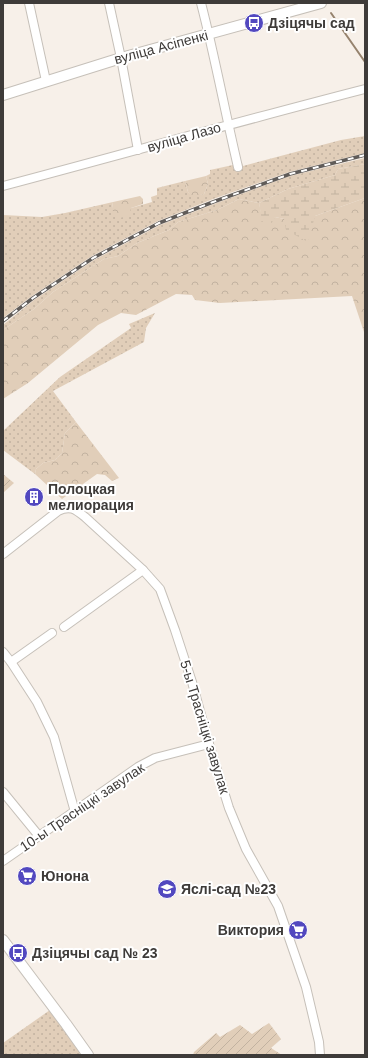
<svg xmlns="http://www.w3.org/2000/svg" width="368" height="1058" viewBox="0 0 368 1058" font-family="Helvetica,sans-serif">
	<defs>
		<pattern id="grass-dots" width="8" height="8" patternUnits="userSpaceOnUse"><rect width="8" height="8" fill="#e1ceb9"/><path d="M2 2h.1M6 6h.1" fill="none" stroke="#c2b2a0" stroke-width="1.8" stroke-linecap="round"/></pattern>
		<pattern id="forest-crowns" width="20" height="18" patternUnits="userSpaceOnUse"><rect width="20" height="18" fill="#e1ceb9"/><path d="M2 6a3 3 0 1 1 6 0M12 15a3 3 0 1 1 6 0" fill="none" stroke="#c2b2a0"/></pattern>
		<pattern id="wetland-marsh" width="20" height="14" patternUnits="userSpaceOnUse"><rect width="20" height="14" fill="#e1ceb9"/><path d="M1 5h8M5 5V1M11 12h8M15 12V8" fill="none" stroke="#c2b2a0"/></pattern>
		<pattern id="garden-furrows" width="10" height="10" patternUnits="userSpaceOnUse"><rect width="10" height="10" fill="#e1ceb9"/><path d="M-1 1l2-2M0 10L10 0M9 11l2-2" fill="none" stroke="#c2b2a0"/></pattern>
	</defs>
	<rect width="100%" height="100%" fill="#f7f0e9"/>
	<g fill="url(#grass-dots)">
		<path d="M 365,136 L 365,153 L 289,172 L 213,199 L 158,221 L 92,256 L 32,296 L 3,318 L 3,215 L 42,217 L 65,213 L 113,202 L 112,208 L 131,208 L 152,202 L 151,197 L 157,195 L 157,188 L 185,181 L 188,192 L 193,196 L 204,194 L 208,184 L 206,176 L 210,174 L 210,170 L 242,163 L 243,166 L 341,140 Z"/>
		<path d="M 365,158 L 365,164 L 338,169 L 335,175 L 288,189 L 259,203 L 239,199 L 217,210 L 178,222 L 169,230 L 137,243 L 118,256 L 104,259 L 53,292 L 34,309 L 3,330 L 3,325 L 34,300 L 94,260 L 160,225 L 214,204 L 290,176 Z"/>
		<path d="M 155,313 L 146,328 L 144,342 L 53,391 L 76,422 L 65,433 L 62,453 L 55,460 L 43,463 L 36,469 L 35,474 L 3,450 L 3,431 L 60,377 L 131,328 L 129,324 Z"/>
		<path d="M 50,1010 L 83,1055 L 3,1055 L 3,1043 Z"/>
	</g>
	<g fill="url(#forest-crowns)">
		<path d="M 206,176 L 208,184 L 204,194 L 193,197 L 188,192 L 185,181 Z"/>
		<path d="M 140,196 L 143,199 L 143,204 L 131,208 L 129,216 L 119,218 L 114,215 L 112,208 L 113,202 Z"/>
		<path d="M 365,198 L 365,335 L 352,296 L 220,303 L 195,300 L 192,295 L 176,294 L 136,315 L 121,313 L 98,325 L 28,383 L 3,399 L 3,330 L 34,309 L 53,292 L 104,259 L 118,256 L 137,243 L 169,230 L 178,222 L 217,210 L 239,199 L 259,203 L 263,221 L 275,217 L 284,219 L 315,216 Z"/>
		<path d="M 76,422 L 119,478 L 112,481 L 105,475 L 97,474 L 62,499 L 35,474 L 36,469 L 43,463 L 55,460 L 62,453 L 65,433 Z"/>
	</g>
	<path fill="url(#wetland-marsh)" d="M 365,164 L 365,198 L 315,216 L 308,242 L 286,230 L 284,219 L 275,217 L 270,226 L 262,221 L 259,203 L 288,189 L 335,175 L 338,169 Z"/>
	<g fill="url(#garden-furrows)">
		<path d="M 3,474 L 14,483 L 3,493 Z"/>
		<path d="M 269,1023 L 281,1039 L 271,1048 L 282,1055 L 193,1055 L 194,1052 L 216,1033 L 220,1037 L 240,1025 L 252,1034 Z"/>
	</g>
	<g fill="none" stroke-linecap="round" stroke-linejoin="round">
		<path stroke="#96836e" stroke-width="2" d="M 331,13 L 365,62"/>
		<g stroke="#c6c0b9" stroke-width="10">
			<g id="minor">
				<path d="M 29,3 L 46,81"/>
				<path d="M 109,3 L 121,58 L 138,150"/>
				<path d="M 201,3 C 215,57 225,112 238,167"/>
				<path d="M 3,186 C 124,154 244,120 365,89"/>
				<path d="M 3,554 L 58,511 C 70,505 75,509 85,517 L 143,570 L 160,589 L 175,630 L 192,682 L 209,744 L 229,808 L 246,849 L 278,906 L 306,987 L 319,1042 L 320,1055"/>
				<path d="M 64,627 L 143,570"/>
				<path d="M 3,652 L 11,662 L 37,702 L 54,737 L 75,812"/>
				<path d="M 11,662 L 52,633"/>
				<path d="M 3,792 L 39,836"/>
				<path d="M 3,861 L 138,767 L 155,758 L 209,744"/>
			</g>
		</g>
		<g stroke="#c6c0b9" stroke-width="12">
			<g id="tertiary">
				<path d="M 3,95 L 121,58 L 321,3"/>
				<path d="M 3,940 L 66,1024 L 88,1055"/>
			</g>
		</g>
		<use href="#minor" stroke="#fff" stroke-width="8"/>
		<use href="#tertiary" stroke="#fff" stroke-width="10"/>
		<g stroke="#605c59" stroke-width="3.5">
			<path id="rail" d="M 3,321 L 33,298 L 93,258 L 159,223 L 213,202 L 290,174 L 365,155"/>
		</g>
		<use href="#rail" stroke="#fff" stroke-width="2" stroke-dasharray="6" stroke-linecap="butt"/>
	</g>
	<defs>
		<g id="bus-disc" transform="scale(1)"><circle r="9.5" fill="#5248bf" stroke="#fff"/><path d="M-5-6H5V4H4V6H2V4H-2V6H-4V4H-5ZM-3.5-4V0h7V-4ZM-3.5 1.2v1.5H-2V1.2ZM2 1.2v1.5H3.5V1.2Z" fill="#fff"/></g>
		<g id="building-disc" transform="scale(1)"><circle r="9.5" fill="#5248bf" stroke="#fff"/><path d="M-4-6H4V6H1V3H-1V6H-4ZM-2.5-4.3h1.7v1.8h-1.7ZM.8-4.3h1.7v1.8H.8ZM-2.5-1h1.7V.8h-1.7ZM.8-1h1.7V.8H.8Z" fill="#fff"/></g>
		<g id="supermarket-disc" transform="scale(1)"><circle r="9.5" fill="#5248bf" stroke="#fff"/><path d="M-6-5.5h2.5l.6 2H6L4.5 2H-2.5L-4.4-4H-6ZM-1.5 3.2a1.3 1.3 0 1 0 .1 0ZM3 3.2a1.3 1.3 0 1 0 .1 0Z" fill="#fff"/></g>
		<g id="school-disc" transform="scale(1)"><circle r="9.5" fill="#5248bf" stroke="#fff"/><path d="M0-5L7-2L0 1L-7-2ZM-4 1L0 2.5L4 1V4Q0 6-4 4Z" fill="#fff"/></g>
	</defs>
	<g fill-rule="evenodd">
		<use href="#bus-disc" x="254" y="23"/>
		<use href="#building-disc" x="34" y="497"/>
		<use href="#supermarket-disc" x="27" y="876"/>
		<use href="#school-disc" x="167" y="889"/>
		<use href="#supermarket-disc" x="298" y="930"/>
		<use href="#bus-disc" x="18" y="953"/>
	</g>
	<g text-anchor="middle" stroke-width="4" stroke-linejoin="round" paint-order="stroke">
		<g font-size="14" font-weight="bold" fill="#3e3b39" stroke="#fff" text-anchor="start">
			<text x="268" y="28">Дзіцячы сад</text>
			<text x="48" y="494">Полоцкая<tspan x="48" dy="16">мелиорация</tspan></text>
			<text x="41" y="881">Юнона</text>
			<text x="181" y="894">Яслі-сад №23</text>
			<text x="284" y="935" text-anchor="end">Виктория</text>
			<text x="32" y="958">Дзіцячы сад № 23</text>
		</g>
		<g font-size="14" fill="#3e3b39" stroke="#fff">
			<text transform="translate(161 47) rotate(-15)" y="5">вуліца Асіпенкі</text>
			<text transform="translate(184 137) rotate(-16)" y="5">вуліца Лазо</text>
			<text transform="translate(205 727) rotate(73)" y="5">5-ы Трасніцкі завулак</text>
			<text transform="translate(82 807) rotate(-34)" y="5">10-ы Трасніцкі завулак</text>
		</g>
	</g>
	<rect width="368" height="1058" fill="none" stroke="#3e3b39" stroke-width="8"/>
</svg>
